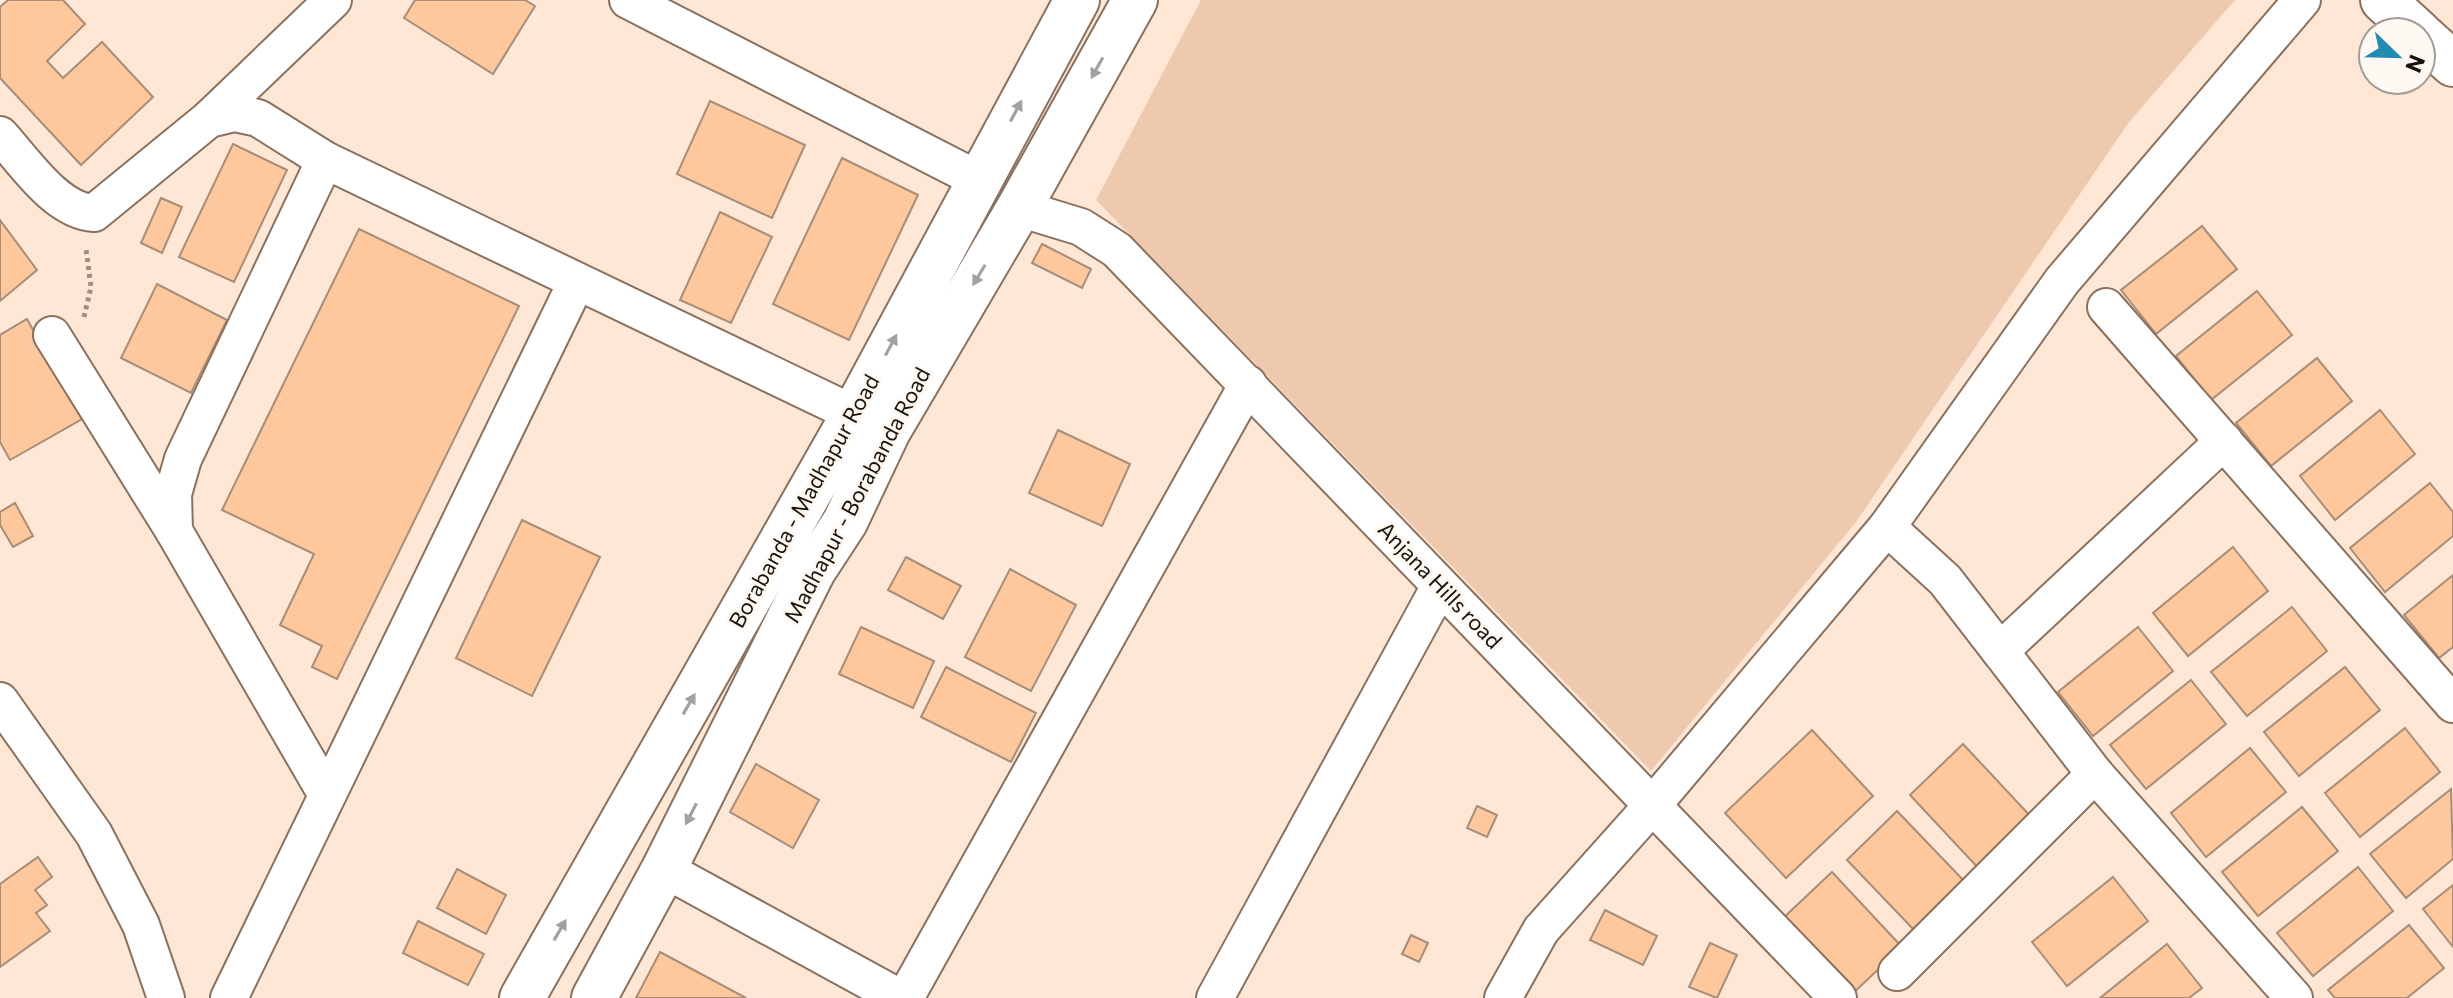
<svg xmlns="http://www.w3.org/2000/svg" width="2453" height="998" viewBox="0 0 2453 998" font-family="Commissioner,sans-serif">
	<rect width="100%" height="100%" fill="#fee7d5"/>
	<path fill="#eec9ad" d="M 1201,0 L 2235,0 L 2129,122 L 1856,522 L 1651,771 L 1096,200 Z"/>
	<g fill="#fec79c" stroke="#a88d78" stroke-width="2">
		<path d="M 8,0 L 63,0 L 85,24 L 47,61 L 63,78 L 102,42 L 153,97 L 81,165 L 0,78 L 0,7 Z"/>
		<path d="M 415,0 L 525,0 L 535,6 L 493,74 L 404,18 Z"/>
		<path d="M 710,101 L 805,145 L 772,218 L 677,174 Z"/>
		<path d="M 233,144 L 287,170 L 234,282 L 179,257 Z"/>
		<path d="M 842,158 L 918,195 L 849,340 L 773,304 Z"/>
		<path d="M 161,198 L 182,207 L 162,253 L 141,243 Z"/>
		<path d="M 720,212 L 772,237 L 731,323 L 680,300 Z"/>
		<path d="M 0,220 L 37,270 L 0,301 Z"/>
		<path d="M 2202,226 L 2237,269 L 2156,334 L 2121,290 Z"/>
		<path d="M 359,229 L 519,306 L 337,679 L 312,667 L 322,646 L 280,625 L 314,554 L 222,510 Z"/>
		<path d="M 1042,244 L 1091,269 L 1082,288 L 1032,263 Z"/>
		<path d="M 157,284 L 227,320 L 191,393 L 121,358 Z"/>
		<path d="M 2257,291 L 2292,335 L 2211,400 L 2176,356 Z"/>
		<path d="M 27,319 L 82,419 L 10,460 L 0,442 L 0,335 Z"/>
		<path d="M 2317,358 L 2352,401 L 2271,466 L 2236,423 Z"/>
		<path d="M 2380,410 L 2415,454 L 2335,520 L 2300,476 Z"/>
		<path d="M 1058,430 L 1130,464 L 1102,526 L 1029,493 Z"/>
		<path d="M 2430,483 L 2453,512 L 2453,536 L 2385,592 L 2350,548 Z"/>
		<path d="M 15,503 L 33,536 L 13,547 L 0,525 L 0,512 Z"/>
		<path d="M 522,520 L 600,557 L 532,696 L 456,658 Z"/>
		<path d="M 2233,547 L 2268,591 L 2188,656 L 2153,613 Z"/>
		<path d="M 906,557 L 961,586 L 943,619 L 888,590 Z"/>
		<path d="M 1010,569 L 1076,605 L 1031,691 L 965,657 Z"/>
		<path d="M 2453,575 L 2453,647 L 2439,658 L 2404,615 Z"/>
		<path d="M 2292,607 L 2327,651 L 2247,716 L 2211,672 Z"/>
		<path d="M 861,627 L 934,661 L 913,708 L 839,674 Z"/>
		<path d="M 2138,627 L 2173,671 L 2093,736 L 2058,692 Z"/>
		<path d="M 946,667 L 1036,713 L 1011,762 L 921,717 Z"/>
		<path d="M 2345,667 L 2380,710 L 2299,776 L 2264,732 Z"/>
		<path d="M 2191,680 L 2226,724 L 2146,789 L 2110,745 Z"/>
		<path d="M 2405,728 L 2440,772 L 2360,837 L 2325,793 Z"/>
		<path d="M 1812,730 L 1873,796 L 1786,878 L 1725,813 Z"/>
		<path d="M 1963,744 L 2034,820 L 1981,871 L 1910,795 Z"/>
		<path d="M 2250,748 L 2286,792 L 2206,857 L 2171,813 Z"/>
		<path d="M 756,764 L 819,800 L 793,848 L 730,812 Z"/>
		<path d="M 2451,789 L 2453,859 L 2406,898 L 2370,854 Z"/>
		<path d="M 1477,806 L 1497,815 L 1487,837 L 1467,828 Z"/>
		<path d="M 2302,807 L 2338,851 L 2258,916 L 2222,872 Z"/>
		<path d="M 1897,811 L 1967,884 L 1916,932 L 1847,860 Z"/>
		<path d="M 38,857 L 52,877 L 35,890 L 47,905 L 36,913 L 50,931 L 0,967 L 0,884 Z"/>
		<path d="M 2358,867 L 2393,911 L 2313,976 L 2277,933 Z"/>
		<path d="M 457,869 L 506,895 L 486,934 L 437,908 Z"/>
		<path d="M 1832,872 L 1902,947 L 1848,998 L 1778,923 Z"/>
		<path d="M 2113,877 L 2148,921 L 2067,986 L 2032,942 Z"/>
		<path d="M 2453,885 L 2453,947 L 2423,909 Z"/>
		<path d="M 1605,910 L 1657,936 L 1643,965 L 1590,940 Z"/>
		<path d="M 418,921 L 484,954 L 468,985 L 403,953 Z"/>
		<path d="M 2409,925 L 2444,968 L 2407,998 L 2335,998 L 2328,990 Z"/>
		<path d="M 1411,935 L 1428,943 L 1419,962 L 1402,954 Z"/>
		<path d="M 1710,943 L 1737,955 L 1717,998 L 1689,987 Z"/>
		<path d="M 2167,944 L 2202,988 L 2189,998 L 2100,998 Z"/>
		<path d="M 660,952 L 746,998 L 636,998 Z"/>
	</g>
	<g fill="none" stroke-linecap="round" stroke-linejoin="round">
		<g stroke="#8b715d" stroke-width="40">
			<g id="street">
				<path d="M 628,0 L 979,180"/>
				<path d="M 209,119 L 333,0"/>
				<path d="M 0,135 C 24,161 56,211 94,213 L 209,119 L 234,113 L 258,118 L 325,160 L 854,414"/>
				<path d="M 325,160 L 183,459 L 173,494 L 174,531 L 327,795"/>
				<path d="M 1019,208 L 1081,227 L 1117,250 L 1838,998"/>
				<path d="M 2106,307 L 2453,704"/>
				<path d="M 52,335 L 174,531"/>
				<path d="M 1887,527 L 1945,580 L 2095,774 L 2294,998"/>
				<path d="M 2000,651 L 2224,441"/>
				<path d="M 0,701 L 94,834 L 141,925 L 166,998"/>
				<path d="M 664,869 L 900,998"/>
				<path d="M 1897,972 L 2095,774"/>
				<path d="M 229,998 L 576,283"/>
				<path d="M 905,998 L 1248,384"/>
				<path d="M 1215,998 L 1440,586"/>
				<path d="M 1503,998 L 1541,930 L 1651,807 L 1887,527 L 2062,281 L 2302,0"/>
			</g>
		</g>
		<g stroke="#8b715d" stroke-width="48">
			<g id="secondary">
				<path d="M 2383,0 L 2418,32"/>
				<path d="M 2421,35 L 2453,64"/>
				<path d="M 522,998 L 854,414 L 1077,0"/>
				<path d="M 594,998 L 664,869 L 813,571 L 845,522 L 888,431 L 1019,208 L 1135,0"/>
			</g>
		</g>
		<path stroke="#a08f81" stroke-width="5" stroke-dasharray="4 4" stroke-linecap="butt" d="M 84,317 L 91,287 L 86,249"/>
		<use href="#street" stroke="#fff" stroke-width="36"/>
		<use href="#secondary" stroke="#fff" stroke-width="44"/>
	</g>
	<defs><path id="oneway-solid" d="M-6-.8H1V-3.2L6.5 0L1 3.2V.8H-6Z" transform="scale(2)"/></defs>
	<g fill="#a3a09d">
		<use href="#oneway-solid" transform="translate(1097 68) rotate(119)"/>
		<use href="#oneway-solid" transform="translate(1016 111) rotate(-62)"/>
		<use href="#oneway-solid" transform="translate(979 275) rotate(121)"/>
		<use href="#oneway-solid" transform="translate(891 345) rotate(-62)"/>
		<use href="#oneway-solid" transform="translate(689 704) rotate(-60)"/>
		<use href="#oneway-solid" transform="translate(691 814) rotate(117)"/>
		<use href="#oneway-solid" transform="translate(560 930) rotate(-60)"/>
	</g>
	<g text-anchor="middle" stroke-width="6" stroke-linejoin="round" paint-order="stroke">
		<g font-size="22" fill="#1a1109" stroke="#fef8f3">
			<text transform="translate(857 495) rotate(-62)" y="8">Madhapur - Borabanda Road</text>
			<text transform="translate(804 501) rotate(-61)" y="8">Borabanda - Madhapur Road</text>
			<text transform="translate(1440 585) rotate(46)" y="8">Anjana Hills road</text>
		</g>
	</g>
	<g transform="translate(2397 56) rotate(113)"><circle r="38" fill="#fef8f3" stroke="#a39c95" stroke-width="2"/>
	<path d="M0-6L14 30L0 20L-14 30Z" fill="#218cb3"/>
	<text y="-12" font-size="22" font-weight="bold" text-anchor="middle" fill="#1a1109">N</text>
	</g>
</svg>
